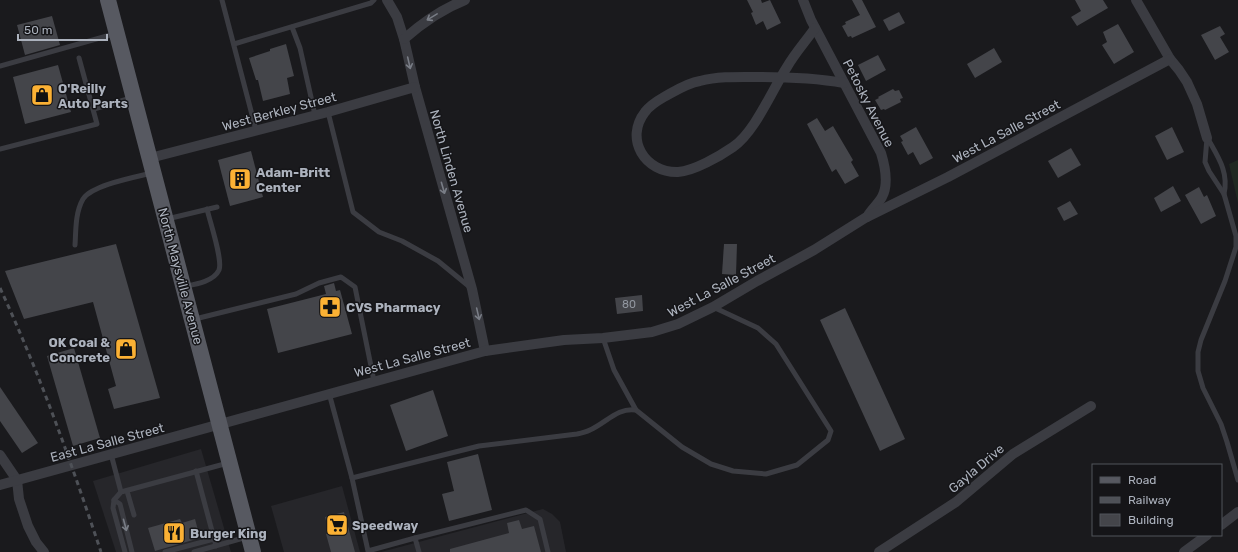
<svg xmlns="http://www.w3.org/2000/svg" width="1238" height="552" viewBox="0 0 1238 552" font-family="Rubik,sans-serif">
	<rect width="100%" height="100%" fill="#1a1a1d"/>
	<g fill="#26262a">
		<path d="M 201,449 L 231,552 L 116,552 L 93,481 Z"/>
		<path d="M 342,486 L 360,552 L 284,552 L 271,506 Z"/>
		<path d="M 543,509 L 552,514 L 560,522 L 566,552 L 381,552 Z"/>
	</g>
	<path fill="#202821" d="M 1238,160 L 1238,203 L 1229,164 Z"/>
	<g fill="#44454a">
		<path d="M 747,0 L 761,0 L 762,3 L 770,0 L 781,23 L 767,30 L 763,21 L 756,25 L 751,13 L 753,12 Z"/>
		<path d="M 852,0 L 862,0 L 876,27 L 852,38 L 851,36 L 848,37 L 842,26 L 846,24 L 845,22 L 860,15 Z"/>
		<path d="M 1075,0 L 1103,0 L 1108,8 L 1077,26 L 1071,17 L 1081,11 Z"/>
		<path d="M 899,12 L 905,23 L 889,31 L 883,20 Z"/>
		<path d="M 52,16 L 60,45 L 25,55 L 17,25 Z"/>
		<path d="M 1118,24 L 1134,52 L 1114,64 L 1102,45 L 1107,42 L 1103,32 Z"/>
		<path d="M 1220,26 L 1225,34 L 1220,37 L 1229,52 L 1215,60 L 1201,35 Z"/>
		<path d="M 286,44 L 294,76 L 287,78 L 290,94 L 263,101 L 258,80 L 256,80 L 249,58 L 270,51 L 270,49 Z"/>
		<path d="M 994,48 L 1002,62 L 975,78 L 967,64 Z"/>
		<path d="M 878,55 L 886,70 L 866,81 L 858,65 Z"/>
		<path d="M 58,65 L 71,112 L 25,124 L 13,77 Z"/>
		<path d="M 893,89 L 895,91 L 899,90 L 903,98 L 900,99 L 901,102 L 885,110 L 884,109 L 881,110 L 875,100 L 879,98 L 878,97 Z"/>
		<path d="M 817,118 L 825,131 L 833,126 L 853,160 L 851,162 L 859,176 L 845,184 L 836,169 L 832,172 L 807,124 Z"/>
		<path d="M 916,127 L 933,158 L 920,165 L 913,152 L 908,155 L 901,142 L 903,141 L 900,136 Z"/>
		<path d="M 1172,127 L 1184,152 L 1167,160 L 1155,136 Z"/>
		<path d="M 1071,148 L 1081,165 L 1058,178 L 1048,161 Z"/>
		<path d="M 251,151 L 263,197 L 230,206 L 218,160 Z"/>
		<path d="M 1173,186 L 1181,201 L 1161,212 L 1154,198 Z"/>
		<path d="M 1199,187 L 1204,197 L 1207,195 L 1216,216 L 1201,224 L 1185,195 Z"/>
		<path d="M 1070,201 L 1078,214 L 1064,221 L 1057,208 Z"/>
		<path d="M 116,244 L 160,398 L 114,409 L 108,389 L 116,386 L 93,302 L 24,319 L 5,271 Z"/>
		<path d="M 724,244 L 737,244 L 736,275 L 722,274 Z"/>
		<path d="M 334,283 L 336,291 L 340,290 L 352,334 L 278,353 L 267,309 L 326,294 L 324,286 Z"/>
		<path d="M 642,295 L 643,311 L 617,314 L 615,298 Z"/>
		<path d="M 845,308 L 905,439 L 880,451 L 820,320 Z"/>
		<path d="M 74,348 L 100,438 L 73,446 L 47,356 Z"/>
		<path d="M 0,387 L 38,443 L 22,453 L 0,421 Z"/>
		<path d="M 433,390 L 448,436 L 406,451 L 390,405 Z"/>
		<path d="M 478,454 L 492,510 L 449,521 L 442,494 L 454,491 L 447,462 Z"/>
		<path d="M 344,512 L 355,552 L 331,552 L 326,534 L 329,533 L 325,517 Z"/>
		<path d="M 180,519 L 182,523 L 195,519 L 200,538 L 155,551 L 148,528 Z"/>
		<path d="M 519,520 L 522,529 L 534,526 L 541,552 L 450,552 L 450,549 L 509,533 L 507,523 Z"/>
	</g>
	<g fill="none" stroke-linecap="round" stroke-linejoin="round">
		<g stroke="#3b3c42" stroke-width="5">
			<path d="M 222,0 L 256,130"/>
			<path d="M 292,27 L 300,48 L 315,115"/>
			<path d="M 234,44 L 371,3 L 374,0"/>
			<path d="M 0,66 L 114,34"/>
			<path d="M 94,109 L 131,98"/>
			<path d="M 328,112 L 353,212 L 379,232 L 402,241 L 438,261 L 471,288"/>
			<path d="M 1207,138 L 1205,162 L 1209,171 L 1224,194 L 1236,236 L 1236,247 L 1225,281 L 1201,340 L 1198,352 L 1198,371 L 1203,388 L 1221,424 L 1227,442 L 1238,480"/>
			<path d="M 1208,139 C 1218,157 1229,172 1224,194"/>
			<path d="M 0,149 L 97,124 L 79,58"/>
			<path d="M 167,219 L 217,207"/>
			<path d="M 75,245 C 76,231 75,213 83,199 C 92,185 136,177 152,173"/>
			<path d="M 186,286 C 197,284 214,281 219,270 C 223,260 210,222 207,209"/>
			<path d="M 195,319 L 296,294 L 319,283 L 341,277 L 355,287 L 374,381"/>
			<path d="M 603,338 L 614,370 L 636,410 L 682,447 L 711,464 L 733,471 L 766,474 L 797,465 L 828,440 L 831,431 L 776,344 L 758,328 L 713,307"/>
			<path d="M 329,393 L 352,478 L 368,551 L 415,538 L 419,552"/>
			<path d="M 111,454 L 121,492"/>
			<path d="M 196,471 L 216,546"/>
			<path d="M 352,478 L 479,446 L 577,434 C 582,433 586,432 590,430 C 606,423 618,407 636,410"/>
			<path d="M 127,491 L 134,515"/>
			<path d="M 114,500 L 120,504 L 132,552"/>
			<path d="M 415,538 L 526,510 L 540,519 L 548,552"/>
			<path d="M 125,552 L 113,508 L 114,500 L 121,492 L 228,463"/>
			<path d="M 165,552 L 214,539"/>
			<path d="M 194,552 L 247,537"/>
		</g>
		<g stroke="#3b3c42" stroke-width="10">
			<path d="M 387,0 L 397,17 L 404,39 L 415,87 L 472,289 L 485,351"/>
			<path d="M 803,0 L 811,20 L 881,153 C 885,166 889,184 882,197 C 878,204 871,210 867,217"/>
			<path d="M 1136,0 L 1170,59 L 1179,70 L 1187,82 L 1197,104 L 1207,138"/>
			<path d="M 815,28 C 806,41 795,53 787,67 C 772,90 755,132 733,147 C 720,156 694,171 678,172 C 645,173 624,139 645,112 C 650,105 657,101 664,97 C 675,91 687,83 700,81 C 719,76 740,77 760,77 C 789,77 816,78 844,83"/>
			<path d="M 404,39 C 422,23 442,9 465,0"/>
			<path d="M 150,158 L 328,112 L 415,87"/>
			<path d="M 0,455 L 17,480 L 19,499 L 28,526 L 36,542 L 44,552"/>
			<path d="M 0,485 L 485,351 L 564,340 L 603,338 L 652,332 L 678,324 L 713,307 L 757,281 L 814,250 L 865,218 L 948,177 L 1170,59"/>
			<path d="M 1221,525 L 1238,512"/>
			<path d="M 879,552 L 956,502 L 1013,454 L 1091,406"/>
			<path d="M 1184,552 L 1207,535"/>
		</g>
		<path stroke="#575961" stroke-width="16" d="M 108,0 L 253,552"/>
		<path stroke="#4e5157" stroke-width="3" stroke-dasharray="5 4" stroke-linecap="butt" d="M 0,288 C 40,374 71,462 101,552"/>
	</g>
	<defs><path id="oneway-shaft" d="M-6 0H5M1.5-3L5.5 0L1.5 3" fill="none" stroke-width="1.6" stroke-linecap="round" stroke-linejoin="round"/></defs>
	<g stroke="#797d86">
		<use href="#oneway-shaft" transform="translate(432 17) rotate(149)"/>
		<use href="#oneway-shaft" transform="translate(409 63) rotate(77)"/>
		<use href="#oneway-shaft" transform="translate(443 188) rotate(74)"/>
		<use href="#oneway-shaft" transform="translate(478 314) rotate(77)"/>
		<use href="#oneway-shaft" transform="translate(125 525) rotate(75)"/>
	</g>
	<defs>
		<g id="shop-square" transform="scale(1.15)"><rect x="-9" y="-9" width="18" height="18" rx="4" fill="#fbb134" stroke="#151518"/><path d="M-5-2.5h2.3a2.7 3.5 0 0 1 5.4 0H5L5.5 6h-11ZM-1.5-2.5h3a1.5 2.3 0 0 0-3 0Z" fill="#111"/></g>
		<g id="building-square" transform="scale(1.15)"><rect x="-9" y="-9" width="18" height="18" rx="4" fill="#fbb134" stroke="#151518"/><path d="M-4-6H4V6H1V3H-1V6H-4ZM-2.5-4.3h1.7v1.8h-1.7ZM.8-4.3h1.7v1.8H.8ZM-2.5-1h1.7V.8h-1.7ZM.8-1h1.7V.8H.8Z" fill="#111"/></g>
		<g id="pharmacy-square" transform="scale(1.15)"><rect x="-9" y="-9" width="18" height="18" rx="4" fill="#fbb134" stroke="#151518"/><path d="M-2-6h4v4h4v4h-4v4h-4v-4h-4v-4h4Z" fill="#111"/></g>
		<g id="supermarket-square" transform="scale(1.15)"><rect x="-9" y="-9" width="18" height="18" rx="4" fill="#fbb134" stroke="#151518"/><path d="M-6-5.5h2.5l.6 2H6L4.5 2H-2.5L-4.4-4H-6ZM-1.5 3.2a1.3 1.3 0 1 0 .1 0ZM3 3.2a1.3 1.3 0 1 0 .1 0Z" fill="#111"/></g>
		<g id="restaurant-square" transform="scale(1.15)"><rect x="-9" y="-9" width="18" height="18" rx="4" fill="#fbb134" stroke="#151518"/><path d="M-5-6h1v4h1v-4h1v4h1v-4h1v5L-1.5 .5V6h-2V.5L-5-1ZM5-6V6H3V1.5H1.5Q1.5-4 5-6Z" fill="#111"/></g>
	</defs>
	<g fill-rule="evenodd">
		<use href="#shop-square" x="42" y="95"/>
		<use href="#building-square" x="240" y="179"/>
		<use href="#pharmacy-square" x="330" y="307"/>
		<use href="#shop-square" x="126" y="349"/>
		<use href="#supermarket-square" x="337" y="525"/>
		<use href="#restaurant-square" x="174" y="533"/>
	</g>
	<g text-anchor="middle" stroke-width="3" stroke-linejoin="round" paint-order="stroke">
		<g font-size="11" fill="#9297a0">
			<text x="629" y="308">80</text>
		</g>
		<g font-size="13" font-weight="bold" fill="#acb2bd" stroke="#151518" text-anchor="start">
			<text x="58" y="93">O'Reilly<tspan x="58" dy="15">Auto Parts</tspan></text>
			<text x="256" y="177">Adam-Britt<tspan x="256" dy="15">Center</tspan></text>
			<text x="346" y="312">CVS Pharmacy</text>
			<text x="110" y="347" text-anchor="end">OK Coal &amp;<tspan x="110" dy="15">Concrete</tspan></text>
			<text x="352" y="530">Speedway</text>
			<text x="190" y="538">Burger King</text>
		</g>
		<g font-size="13" fill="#acb2bd" stroke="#151518">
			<text transform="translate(869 103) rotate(63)" y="5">Petosky Avenue</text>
			<text transform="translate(279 111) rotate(-15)" y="5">West Berkley Street</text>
			<text transform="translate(1006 131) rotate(-28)" y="5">West La Salle Street</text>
			<text transform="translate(452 171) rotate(74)" y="5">North Linden Avenue</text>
			<text transform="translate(181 276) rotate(75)" y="5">North Maysville Avenue</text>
			<text transform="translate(721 285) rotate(-28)" y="5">West La Salle Street</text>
			<text transform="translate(412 357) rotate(-15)" y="5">West La Salle Street</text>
			<text transform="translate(107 442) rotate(-15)" y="5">East La Salle Street</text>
			<text transform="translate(976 468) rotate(-40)" y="5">Gayla Drive</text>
		</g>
	</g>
	<rect x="1092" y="464" width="130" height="72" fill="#151518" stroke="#51545a"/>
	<rect x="1100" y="477" width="20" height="6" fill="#575961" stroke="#51545a"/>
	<text x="1128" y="484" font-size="12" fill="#acb2bd">Road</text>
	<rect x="1100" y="497" width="20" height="6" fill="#4e5157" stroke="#51545a"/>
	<text x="1128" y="504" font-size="12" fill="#acb2bd">Railway</text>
	<rect x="1100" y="514" width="20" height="12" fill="#44454a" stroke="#51545a"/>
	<text x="1128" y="524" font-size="12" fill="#acb2bd">Building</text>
	<path d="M18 34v6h89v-6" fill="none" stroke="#acb2bd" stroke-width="2"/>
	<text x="24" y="34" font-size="12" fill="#acb2bd" stroke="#151518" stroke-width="3" paint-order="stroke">50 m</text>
</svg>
